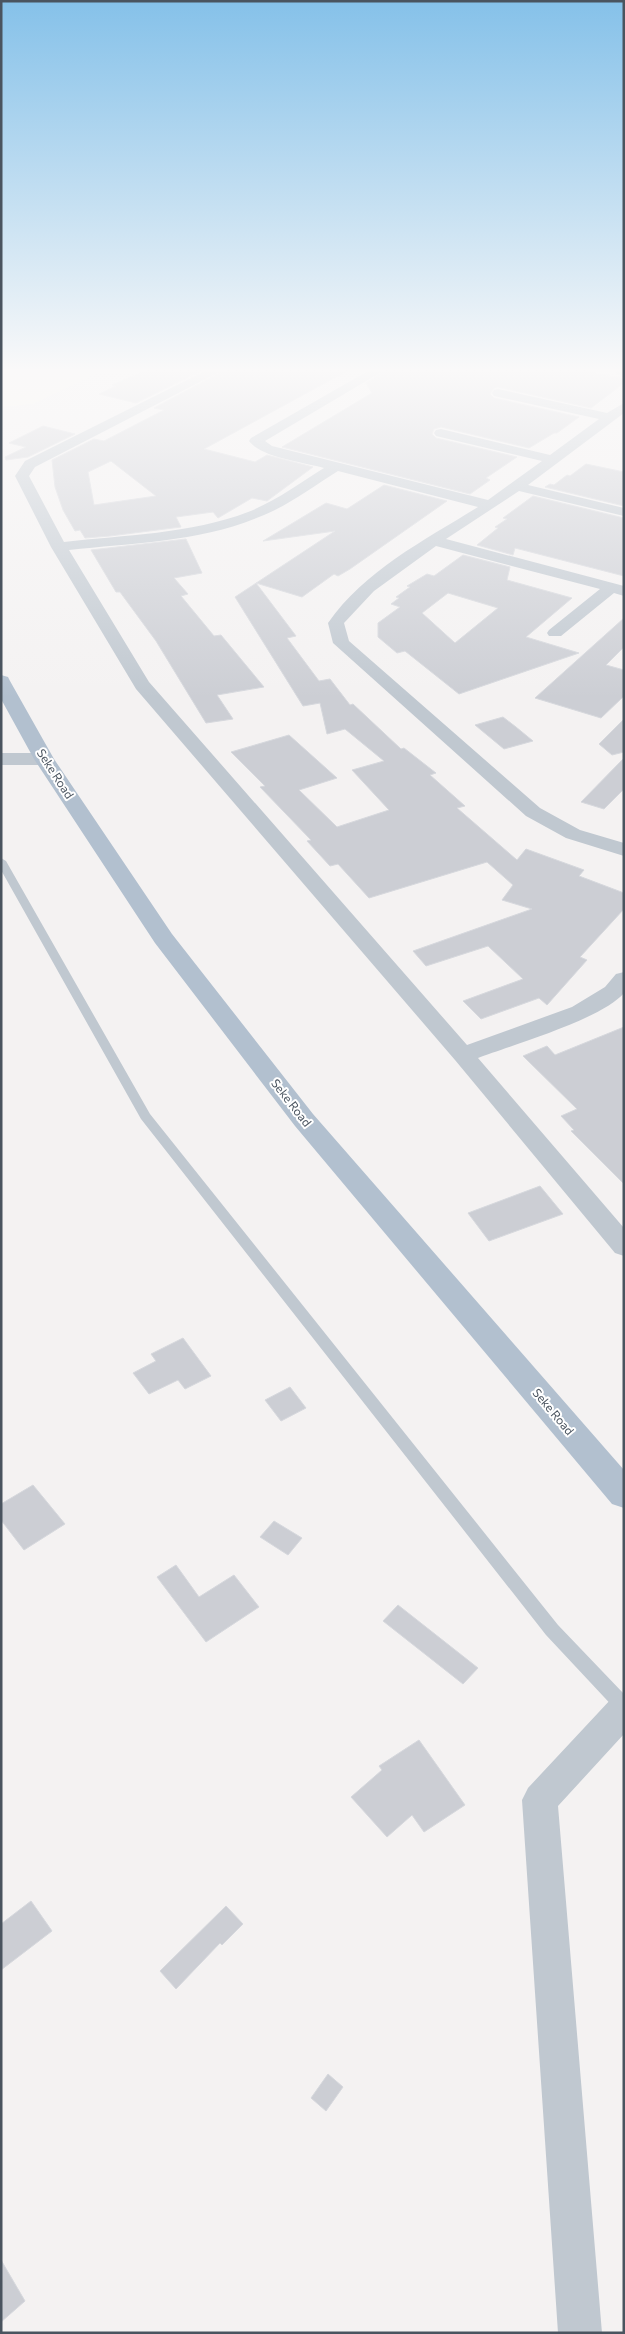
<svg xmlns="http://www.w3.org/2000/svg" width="625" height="2334" viewBox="0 0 625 2334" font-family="Commissioner,sans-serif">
	<rect width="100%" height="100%" fill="#f4f2f2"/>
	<path fill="#fcf9ed" d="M 1,371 L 101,371 L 33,404 L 1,407 Z"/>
	<g fill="#ccced4" stroke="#d6d8dd" fill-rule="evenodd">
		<path d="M 144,371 L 201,371 L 136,403 L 99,394 L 116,386 L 112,385 Z"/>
		<path d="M 223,371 L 347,371 L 204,449 L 255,462 L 267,455 L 313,467 L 267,501 L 252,498 L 218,518 L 213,512 L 176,517 L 181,527 L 110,536 L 85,538 L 80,530 L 75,531 L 63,510 L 55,487 L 52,460 L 94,439 L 104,441 L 164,410 L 154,408 ZM 111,461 L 156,496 L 94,505 L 88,472 Z"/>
		<path d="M 385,371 L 587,371 L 624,379 L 624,383 L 591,408 L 498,387 L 494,388 L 490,394 L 494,398 L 579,417 L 557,433 L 554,433 L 529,448 L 441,427 L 434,429 L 432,434 L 436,438 L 517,457 L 486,478 L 490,480 L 470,494 L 282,447 L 372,393 L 366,383 Z"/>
		<path d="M 43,426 L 75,434 L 28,457 L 6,460 L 5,457 L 26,447 L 9,443 Z"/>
		<path d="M 586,464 L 624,472 L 624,506 L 545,487 L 550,484 L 554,485 L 567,475 L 570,476 Z"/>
		<path d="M 384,485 L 447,501 L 350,569 L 338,576 L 334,574 L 302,597 L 256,583 L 296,636 L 287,638 L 319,681 L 330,679 L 350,705 L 353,704 L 401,749 L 404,748 L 436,773 L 430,775 L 465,806 L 457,808 L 517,860 L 526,849 L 584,870 L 579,876 L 624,893 L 624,909 L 580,957 L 587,960 L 547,1005 L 539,998 L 481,1019 L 463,1001 L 523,979 L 488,946 L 426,966 L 413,951 L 532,909 L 502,900 L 513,885 L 487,862 L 369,898 L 338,864 L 330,866 L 307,841 L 311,840 L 260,787 L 265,786 L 231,752 L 289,735 L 337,778 L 299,790 L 337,827 L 389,810 L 352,770 L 384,761 L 345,729 L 327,734 L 320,703 L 303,706 L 235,597 L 335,531 L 263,541 L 326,503 L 347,509 Z"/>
		<path d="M 533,496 L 624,518 L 624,576 L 515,548 L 513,555 L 477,545 L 498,528 L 495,527 L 507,519 L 503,518 Z"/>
		<path d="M 186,539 L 202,573 L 174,578 L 188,594 L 181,596 L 214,636 L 221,635 L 264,687 L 217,695 L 233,719 L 206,723 L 156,641 L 120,592 L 116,592 L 91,550 Z"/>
		<path d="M 463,555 L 510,567 L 507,580 L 572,598 L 526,637 L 579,653 L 459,694 L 405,651 L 397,653 L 378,637 L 378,623 L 400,607 L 391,604 L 399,598 L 396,597 L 410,587 L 407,586 L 427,574 L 434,576 ZM 448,593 L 498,608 L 455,643 L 422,613 Z"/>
		<path d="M 624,618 L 624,647 L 606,665 L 624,670 L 624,696 L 601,718 L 535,698 Z"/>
		<path d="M 503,717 L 516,727 L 533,741 L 504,749 L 475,725 Z"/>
		<path d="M 624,719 L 624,752 L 612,755 L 599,744 Z"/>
		<path d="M 624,758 L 624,789 L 604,809 L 581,802 Z"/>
		<path d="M 624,1027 L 624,1184 L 571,1131 L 574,1130 L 561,1116 L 577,1109 L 523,1056 L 547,1046 L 555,1055 Z"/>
		<path d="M 540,1186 L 563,1214 L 489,1241 L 468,1213 Z"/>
		<path d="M 183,1338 L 211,1376 L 185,1389 L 178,1380 L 149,1394 L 133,1373 L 156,1361 L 151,1354 Z"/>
		<path d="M 290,1387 L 306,1408 L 281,1421 L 265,1400 Z"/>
		<path d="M 33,1485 L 65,1524 L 24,1550 L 1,1520 L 1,1504 Z"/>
		<path d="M 274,1521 L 302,1538 L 288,1555 L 260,1537 Z"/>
		<path d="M 176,1565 L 199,1597 L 234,1575 L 259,1607 L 206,1642 L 157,1577 Z"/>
		<path d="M 398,1605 L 478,1668 L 463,1684 L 383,1621 Z"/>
		<path d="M 419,1740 L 465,1805 L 424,1832 L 412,1815 L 387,1837 L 351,1797 L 382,1770 L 379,1766 Z"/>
		<path d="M 31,1901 L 52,1931 L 1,1970 L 1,1924 Z"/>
		<path d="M 226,1906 L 243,1924 L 222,1945 L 220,1943 L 176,1989 L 160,1971 Z"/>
		<path d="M 328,2074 L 343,2087 L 326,2111 L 311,2098 Z"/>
		<path d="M 1,2260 L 25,2301 L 1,2322 Z"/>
	</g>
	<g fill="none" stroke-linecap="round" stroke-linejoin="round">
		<path fill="#c0c8d0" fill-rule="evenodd" d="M 1,858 L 6,861 L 150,1114 L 558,1625 L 624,1694 L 624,1714 L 618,1712 L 546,1635 L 141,1119 L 1,870 Z"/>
		<g fill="#c0c8d0" fill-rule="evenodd">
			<path d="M 205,371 L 221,371 L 35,467 L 29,476 L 64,542 C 124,535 191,534 248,512 C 276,501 300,483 324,468 C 304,462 262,458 249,441 L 251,438 L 368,371 L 383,371 L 265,441 L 272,446 L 488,500 L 542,461 L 436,436 L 434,433 L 436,430 L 441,429 L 550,455 L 599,419 L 494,396 L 492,393 L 494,390 L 498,389 L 607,413 L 624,403 L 624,413 L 528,485 L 624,508 L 624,516 L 519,491 L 446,539 L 624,586 L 624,596 L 614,593 L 561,636 L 549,636 L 547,633 L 549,630 L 600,589 L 436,546 L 374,591 L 344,623 L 349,641 L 540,808 L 580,830 L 624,843 L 624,856 L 566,838 L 526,816 L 333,643 L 328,623 C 365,570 425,540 478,507 L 338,471 C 312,487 288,506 259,517 C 200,542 131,543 69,550 L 149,682 L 467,1045 L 572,1007 L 605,987 L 616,974 L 624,972 L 624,993 C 602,1019 512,1045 478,1058 L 624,1228 L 624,1256 L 615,1253 L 455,1060 L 136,689 L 51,547 L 15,476 L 25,461 Z"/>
			<path d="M 614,371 L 624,371 L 624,376 L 616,374 Z"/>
			<path d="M 1,753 L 44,753 L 51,755 L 53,759 L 51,763 L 44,765 L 1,765 Z"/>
			<path d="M 624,1693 L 624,1734 L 558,1806 L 602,2333 L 558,2333 L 522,1800 L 528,1788 L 612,1698 Z"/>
		</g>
		<path fill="#b2c0cf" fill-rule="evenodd" d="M 1,675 L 8,677 L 10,681 L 54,759 L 172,934 L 313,1114 L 624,1470 L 624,1508 L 612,1504 L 295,1126 L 155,943 L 34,759 L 1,699 Z"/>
	</g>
	<linearGradient id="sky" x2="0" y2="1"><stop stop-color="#85c1e9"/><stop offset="0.53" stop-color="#faf9f9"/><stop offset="1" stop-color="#faf9f9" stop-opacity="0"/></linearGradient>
	<rect width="625" height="698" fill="url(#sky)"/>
	<g text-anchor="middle" stroke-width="4" stroke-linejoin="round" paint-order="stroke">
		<g font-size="12" fill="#4a545f" stroke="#fff">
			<text transform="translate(55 774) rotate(57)" y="4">Seke Road</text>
			<text transform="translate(291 1103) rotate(52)" y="4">Seke Road</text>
			<text transform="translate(553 1412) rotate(50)" y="4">Seke Road</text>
		</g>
	</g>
	<rect width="625" height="2334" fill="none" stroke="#4a545f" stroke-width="5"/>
</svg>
